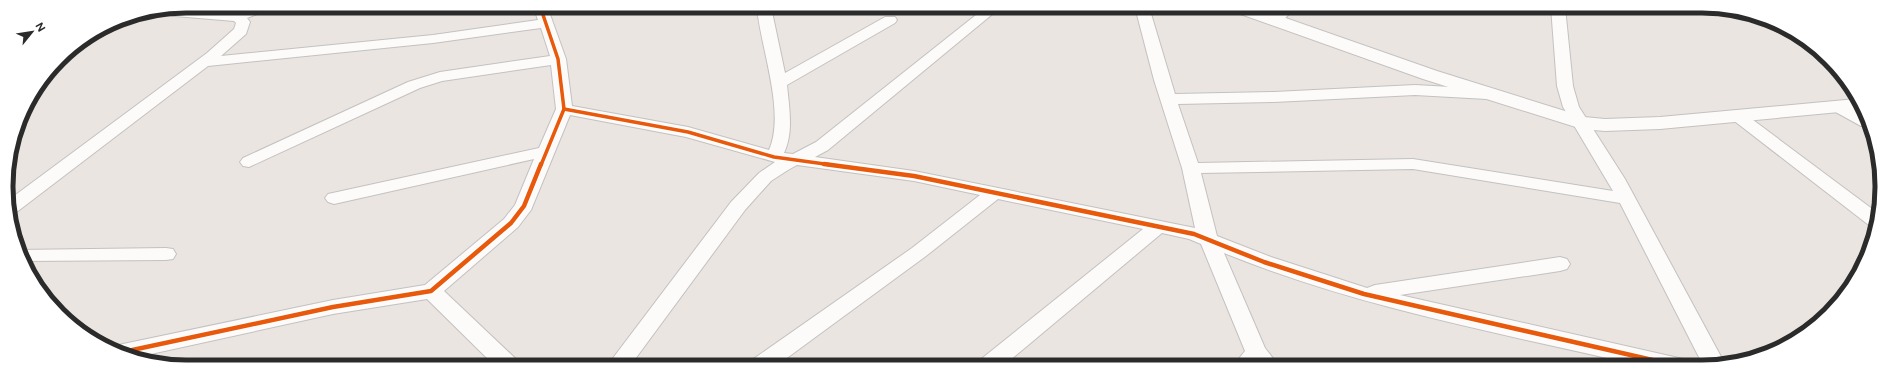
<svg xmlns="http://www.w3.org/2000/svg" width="1888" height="373" viewBox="0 0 1888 373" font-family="Figtree,sans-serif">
	<rect width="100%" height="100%" fill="#eae5e0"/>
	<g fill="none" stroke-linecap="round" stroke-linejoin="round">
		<g stroke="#c3c1c1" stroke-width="2">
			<g id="street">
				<path d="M 253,6 L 272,6 L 270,9 L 247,18 L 250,22 L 246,34 L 221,56 L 433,35 L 538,20 L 533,6 L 547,6 L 566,59 L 572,106 L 688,127 L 769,150 C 786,112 760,46 757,7 L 771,7 L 785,73 L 885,17 L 895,17 L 897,20 L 895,23 L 787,85 C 789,107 794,132 784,153 L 793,154 L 816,142 L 986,7 L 1001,7 L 828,150 L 815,157 L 914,171 L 1195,228 L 1182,168 L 1154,80 L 1135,7 L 1149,7 L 1175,94 L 1274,92 L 1415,85 L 1487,89 L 1493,91 L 1495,94 L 1493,97 L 1487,99 L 1415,95 L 1274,102 L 1178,104 L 1198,163 L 1413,159 L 1613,191 L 1563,107 L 1557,86 L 1551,7 L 1565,7 L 1573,86 L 1579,107 L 1625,179 L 1725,364 L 1704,367 L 1620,203 L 1413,169 L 1201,173 L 1217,236 L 1271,257 L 1367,288 L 1375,285 L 1560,257 L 1567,259 L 1570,264 L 1567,269 L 1560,271 L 1400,295 L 1683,359 L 1691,361 L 1694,367 L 1646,367 C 1505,334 1359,308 1224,253 L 1265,348 L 1279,366 L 1233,366 L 1245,351 L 1201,244 L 1189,239 L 1162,233 L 1003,366 L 977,366 L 980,360 L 1143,229 L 998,199 L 926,256 L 776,366 L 749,366 L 752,360 L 912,248 L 980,195 L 914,181 L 797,165 L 788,170 L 771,181 L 745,210 L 630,366 L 607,366 L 731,202 L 759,173 L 775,162 L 686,137 L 570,115 L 531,210 L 518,227 L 444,291 L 517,360 L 520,366 L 495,366 L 427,299 L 333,314 L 137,357 L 114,349 L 115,346 L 123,344 L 333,300 L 425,285 L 504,219 L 515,205 L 534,159 L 334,204 L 328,202 L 325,198 L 328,194 L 539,148 L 556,109 L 551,65 L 442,81 L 420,88 L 249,167 L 243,166 L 240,162 L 243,158 L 408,82 L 440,72 L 550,56 L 541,28 L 433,43 L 208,66 L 18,211 L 11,213 L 10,199 L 207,53 L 234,29 L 236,23 L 234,21 L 163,15 L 157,12 L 177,8 L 236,13 Z"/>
				<path d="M 1280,7 L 1295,7 L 1281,23 L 1271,23 L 1269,20 Z"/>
				<path d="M 1838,102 L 1863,113 L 1869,126 L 1861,126 L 1832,110 L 1830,107 L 1832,104 Z"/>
				<path d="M 1739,112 L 1745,114 L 1879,214 L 1875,227 L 1870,226 L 1733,120 L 1731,117 L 1733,114 Z"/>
				<path d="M 166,248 L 173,249 L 176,254 L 173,259 L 166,260 L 25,261 L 18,250 Z"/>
			</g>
		</g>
		<g stroke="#c3c1c1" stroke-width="2">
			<path id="secondary" d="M 1230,7 L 1254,7 L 1437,71 L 1584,117 L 1605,119 L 1660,117 L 1856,99 L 1861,110 L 1660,129 L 1605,131 L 1582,129 L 1423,79 L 1232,11 Z"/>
		</g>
		<use href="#street" fill="#fcfbfa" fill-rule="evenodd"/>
		<use href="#secondary" fill="#fcfbfa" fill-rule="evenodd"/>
		<g stroke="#fff" stroke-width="5.5">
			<g id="cycleway-far1">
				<path d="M 540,6 L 558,59 L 564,109 L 541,165"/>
				<path d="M 564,109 L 688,132 L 774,157 L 832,165"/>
			</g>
		</g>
		<g stroke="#fff" stroke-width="7">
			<g id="cycleway">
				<path d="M 824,164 L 914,176 L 1194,234 L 1264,262 L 1364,294 L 1683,367"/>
				<path d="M 123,352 L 333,307 L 431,291 L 511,223 L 524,206 L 541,164"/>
			</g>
		</g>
		<use href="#cycleway-far1" stroke="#e8590c" stroke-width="3.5"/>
		<use href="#cycleway" stroke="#e8590c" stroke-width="4.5"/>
	</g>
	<path d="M0 0H1888V373H0ZM186 13H1702A173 173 0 0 1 1875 186V187A173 173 0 0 1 1702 360H186A173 173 0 0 1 13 187V186A173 173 0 0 1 186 13Z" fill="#fff" fill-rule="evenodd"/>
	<path fill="none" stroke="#2b2b2b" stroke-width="5" d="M186 13H1702A173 173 0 0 1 1875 186V187A173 173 0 0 1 1702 360H186A173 173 0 0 1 13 187V186A173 173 0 0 1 186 13Z"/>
	<g transform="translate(32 32) rotate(60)" stroke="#ffffff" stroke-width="3" paint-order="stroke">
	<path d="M0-3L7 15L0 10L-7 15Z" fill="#2b2b2b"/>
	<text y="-6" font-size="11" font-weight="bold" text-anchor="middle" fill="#2b2b2b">N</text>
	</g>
</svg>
